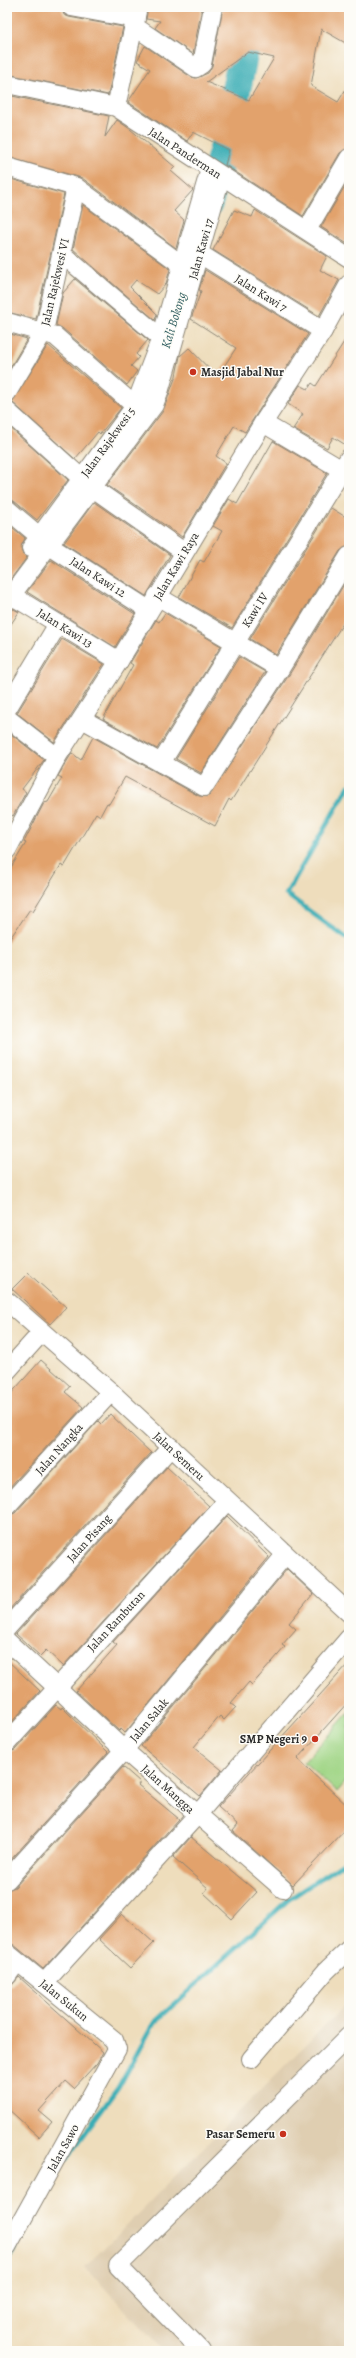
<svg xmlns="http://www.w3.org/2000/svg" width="356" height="2358" viewBox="0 0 356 2358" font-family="Alegreya,serif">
	<rect width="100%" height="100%" fill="#fdfcf7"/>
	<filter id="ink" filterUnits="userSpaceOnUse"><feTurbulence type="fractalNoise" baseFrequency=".025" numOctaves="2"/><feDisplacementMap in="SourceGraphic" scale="8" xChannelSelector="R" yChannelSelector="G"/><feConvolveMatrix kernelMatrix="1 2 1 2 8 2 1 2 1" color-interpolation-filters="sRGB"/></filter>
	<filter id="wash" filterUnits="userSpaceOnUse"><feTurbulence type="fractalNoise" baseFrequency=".012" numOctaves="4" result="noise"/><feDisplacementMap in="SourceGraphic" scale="16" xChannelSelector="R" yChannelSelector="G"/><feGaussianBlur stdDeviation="0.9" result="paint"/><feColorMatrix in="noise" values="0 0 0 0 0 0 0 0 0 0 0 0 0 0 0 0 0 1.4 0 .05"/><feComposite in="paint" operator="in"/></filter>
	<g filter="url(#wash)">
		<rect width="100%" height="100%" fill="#eeddbc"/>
		<path fill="#dfceb1" d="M 349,2001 L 349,2351 L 163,2351 L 85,2267 Z"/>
		<path fill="#a1d687" stroke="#668059" d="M 349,1712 L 349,1778 L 337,1792 L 304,1762 Z"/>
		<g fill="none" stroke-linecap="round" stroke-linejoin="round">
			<g stroke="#3badb5" stroke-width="5">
				<path d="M 349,786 L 286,894 L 349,940"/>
				<path d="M 66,2159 L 118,2088 L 154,2023 L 288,1900 L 349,1859"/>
				<path d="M 7,2264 L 14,2249"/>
			</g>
			<path stroke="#3badb5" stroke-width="30" d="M 208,203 L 224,149 L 253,7"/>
		</g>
		<g id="blocks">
			<g fill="#e2a26c" fill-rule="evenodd">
				<path d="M 7,7 L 61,7 L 64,15 L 69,17 L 123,27 L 108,95 L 7,74 Z"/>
				<path d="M 148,7 L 202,7 L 193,54 L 155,28 L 160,21 L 146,19 Z"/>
				<path d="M 223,7 L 349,7 L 349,45 L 321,29 L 311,86 L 338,102 L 349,84 L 349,148 L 340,153 L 303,216 L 225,165 L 229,150 L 193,132 L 187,141 L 128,102 L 150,69 L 137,61 L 145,46 L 191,77 L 196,78 L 208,73 L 212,66 ZM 248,52 L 274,58 L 249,100 L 206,82 Z"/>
				<path d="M 7,95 L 109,116 L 105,137 L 117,120 L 130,129 L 175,167 L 171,171 L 193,190 L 174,211 L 184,220 L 176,248 L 82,178 L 7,157 Z"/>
				<path d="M 7,178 L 64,194 L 36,319 L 7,312 Z"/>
				<path d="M 349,179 L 349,245 L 321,227 Z"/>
				<path d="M 83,205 L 170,269 L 166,284 L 157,294 L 136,280 L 130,287 L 157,314 L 155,320 L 73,249 Z"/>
				<path d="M 234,210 L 252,217 L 255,210 L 327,256 L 320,270 L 339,280 L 319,316 L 213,250 Z"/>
				<path d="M 205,270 L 308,334 L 245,432 L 234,426 L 216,456 L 226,463 L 182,537 L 107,485 L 163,411 L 176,376 L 180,356 L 189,348 L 217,377 L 236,348 L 191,319 L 201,291 L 199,290 Z"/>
				<path d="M 75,279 L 148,340 L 136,354 L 139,357 L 131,366 L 137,371 L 127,385 L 62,328 L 56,325 L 63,293 Z"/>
				<path d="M 7,333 L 27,339 L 7,373 Z"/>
				<path d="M 349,334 L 349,447 L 333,437 L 327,448 L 293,429 L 303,414 L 288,404 L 300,385 L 308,389 L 312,383 L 316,386 Z"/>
				<path d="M 48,345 L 121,408 L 100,434 L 98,432 L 75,459 L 12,402 Z"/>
				<path d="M 7,425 L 68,480 L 37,520 L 14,501 L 7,499 Z"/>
				<path d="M 273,441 L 327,473 L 232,628 L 179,597 L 200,560 L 204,562 L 222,531 L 213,526 L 229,499 L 237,504 Z"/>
				<path d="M 94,502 L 170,555 L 146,596 L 64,543 Z"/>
				<path d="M 331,508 L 349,519 L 349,546 L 340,551 L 276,655 L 250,639 Z"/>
				<path d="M 7,523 L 25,538 L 21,547 L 22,553 L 27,557 L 7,584 Z"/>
				<path d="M 51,560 L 135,614 L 115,647 L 27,592 Z"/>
				<path d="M 349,576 L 349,614 L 231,801 L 229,799 L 215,826 L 125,777 L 109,804 L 107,803 L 100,816 L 96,813 L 64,867 L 61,865 L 33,911 L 30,909 L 7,943 L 7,874 L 26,843 L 24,842 L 44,803 L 48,802 L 62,778 L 58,776 L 72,753 L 81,760 L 93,737 L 199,796 L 209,796 L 289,675 Z"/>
				<path d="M 14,609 L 19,612 L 7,630 L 7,611 Z"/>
				<path d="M 165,613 L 221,646 L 157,749 L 103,719 L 133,665 L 130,663 L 156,620 L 159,622 Z"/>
				<path d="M 62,639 L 104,664 L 54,742 L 17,713 Z"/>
				<path d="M 239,657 L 265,672 L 201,773 L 176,759 Z"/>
				<path d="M 7,731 L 44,760 L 22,789 L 26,792 L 13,816 L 7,812 Z"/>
				<path d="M 28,1273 L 66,1307 L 50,1324 L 12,1289 Z"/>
				<path d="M 41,1360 L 70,1386 L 65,1392 L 83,1407 L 7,1490 L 7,1398 Z"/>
				<path d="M 110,1414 L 151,1453 L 7,1612 L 7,1516 L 15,1513 L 98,1421 L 101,1424 Z"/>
				<path d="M 167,1467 L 209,1506 L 63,1666 L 46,1650 L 40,1656 L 16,1634 Z"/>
				<path d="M 227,1516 L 269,1557 L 125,1733 L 121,1729 L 119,1731 L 76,1691 L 117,1645 L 113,1642 Z"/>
				<path d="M 287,1569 L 313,1594 L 289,1623 L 296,1629 L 282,1645 L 285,1647 L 252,1685 L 249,1682 L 231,1703 L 236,1707 L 224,1720 L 220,1716 L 194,1747 L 222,1770 L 200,1796 L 141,1746 Z"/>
				<path d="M 7,1660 L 40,1691 L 7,1727 Z"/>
				<path d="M 349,1663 L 349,1701 L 297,1759 L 349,1807 L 349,1826 L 293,1885 L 233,1831 L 238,1825 L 218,1807 Z"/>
				<path d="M 56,1705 L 61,1709 L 62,1707 L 108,1752 L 7,1864 L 7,1753 L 15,1750 Z"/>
				<path d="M 123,1767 L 140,1782 L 138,1785 L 179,1819 L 43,1969 L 14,1945 L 7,1943 L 7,1890 L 15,1887 Z"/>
				<path d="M 191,1837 L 257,1892 L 232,1919 L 204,1893 L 208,1888 L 173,1857 Z"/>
				<path d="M 122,1914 L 154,1943 L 130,1968 L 99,1939 Z"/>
				<path d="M 19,1977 L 103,2052 L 97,2063 L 74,2088 L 66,2081 L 39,2111 L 52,2122 L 39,2137 L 7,2108 L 7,1986 L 12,1985 Z"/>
			</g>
		</g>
	</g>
	<g filter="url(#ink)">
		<use href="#blocks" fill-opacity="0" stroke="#8c8474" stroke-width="1"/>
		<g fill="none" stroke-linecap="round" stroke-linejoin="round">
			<g stroke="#8c8474" stroke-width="20">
				<g id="minor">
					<path d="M 71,7 L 136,19"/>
					<path d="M 134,26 L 196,68 L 202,64 L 213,7"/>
					<path d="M 7,84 L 116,107 L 349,258"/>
					<path d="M 116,107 L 138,7"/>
					<path d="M 7,167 L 76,187 L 182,265"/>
					<path d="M 307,230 L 349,158"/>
					<path d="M 62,254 L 161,338"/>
					<path d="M 200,254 L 323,331"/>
					<path d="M 7,322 L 55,336 L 135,406"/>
					<path d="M 7,393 L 44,331 L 76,187"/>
					<path d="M 7,411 L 90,486 L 184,552"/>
					<path d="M 263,423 L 349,474"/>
					<path d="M 7,509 L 39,536"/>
					<path d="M 48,545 L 149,610"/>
					<path d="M 31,548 L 135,406 L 161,338 L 210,169"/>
					<path d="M 11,595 L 119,661"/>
					<path d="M 157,596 L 280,669"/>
					<path d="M 7,601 L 154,405 L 160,389 L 221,177"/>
					<path d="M 7,709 L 58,624"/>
					<path d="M 7,718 L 57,757"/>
					<path d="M 82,719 L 204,787 L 280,669 L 349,556"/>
					<path d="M 161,763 L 349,458"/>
					<path d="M 7,850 L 57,757 L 119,661 L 263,423 L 323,331 L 349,284"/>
					<path d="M 7,1301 L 111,1392 L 349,1613"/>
					<path d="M 7,1371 L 42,1332"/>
					<path d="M 7,1506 L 111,1392"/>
					<path d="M 7,1628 L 171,1447"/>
					<path d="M 7,1641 L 124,1750 L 283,1889"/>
					<path d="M 7,1743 L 227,1501"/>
					<path d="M 7,1880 L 124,1750 L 285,1555"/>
					<path d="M 7,1953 L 114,2040 L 117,2049 L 7,2247"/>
					<path d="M 7,1976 L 17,1962"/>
					<path d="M 44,1983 L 198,1814 L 349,1638"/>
					<path d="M 251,2059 L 326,1971 L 349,1949"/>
					<path d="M 201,2351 L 118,2266 L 349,2036"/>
				</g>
			</g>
			<use href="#minor" stroke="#fff" stroke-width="18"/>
		</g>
	</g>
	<g fill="#c8321e" stroke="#fdfcf7" stroke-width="1.5">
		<circle cx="193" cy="372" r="4"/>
		<circle cx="315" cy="1739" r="4"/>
		<circle cx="283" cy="2134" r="4"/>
	</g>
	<g text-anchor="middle" stroke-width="3" stroke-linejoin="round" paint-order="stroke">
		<g font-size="12" fill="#2b2b2b" stroke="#fdfcf7">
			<text transform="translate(185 153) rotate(33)" y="4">Jalan Panderman</text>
			<text transform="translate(201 249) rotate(-74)" y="4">Jalan Kawi 17</text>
			<text transform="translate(55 282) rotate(-77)" y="4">Jalan Rajekwesi VI</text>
			<text transform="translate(261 293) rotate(32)" y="4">Jalan Kawi 7</text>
			<text transform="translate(108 442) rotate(-54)" y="4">Jalan Rajekwesi 5</text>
			<text transform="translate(176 566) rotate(-59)" y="4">Jalan Kawi Raya</text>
			<text transform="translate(98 577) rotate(33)" y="4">Jalan Kawi 12</text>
			<text transform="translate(255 610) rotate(-58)" y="4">Kawi IV</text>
			<text transform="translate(65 628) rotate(32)" y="4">Jalan Kawi 13</text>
			<text transform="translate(59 1449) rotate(-48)" y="4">Jalan Nangka</text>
			<text transform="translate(179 1456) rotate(43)" y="4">Jalan Semeru</text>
			<text transform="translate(89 1538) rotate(-48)" y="4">Jalan Pisang</text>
			<text transform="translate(116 1621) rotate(-47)" y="4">Jalan Rambutan</text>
			<text transform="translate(149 1720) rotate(-50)" y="4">Jalan Salak</text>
			<text transform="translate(168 1789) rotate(42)" y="4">Jalan Mangga</text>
			<text transform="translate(64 2000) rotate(39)" y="4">Jalan Sukun</text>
			<text transform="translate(63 2148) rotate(-61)" y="4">Jalan Sawo</text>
		</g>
		<g font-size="12" font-weight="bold" fill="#2b2b2b" stroke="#fdfcf7" text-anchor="end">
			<text x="201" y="376" text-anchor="start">Masjid Jabal Nur</text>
			<text x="307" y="1743">SMP Negeri 9</text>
			<text x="275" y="2138">Pasar Semeru</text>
		</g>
		<g font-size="13" font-style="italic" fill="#315f62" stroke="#fdfcf7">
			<text transform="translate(173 320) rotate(-73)" y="5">Kali Bokong</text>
		</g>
	</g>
	<rect width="356" height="2358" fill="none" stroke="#fdfcf7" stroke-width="24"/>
</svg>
